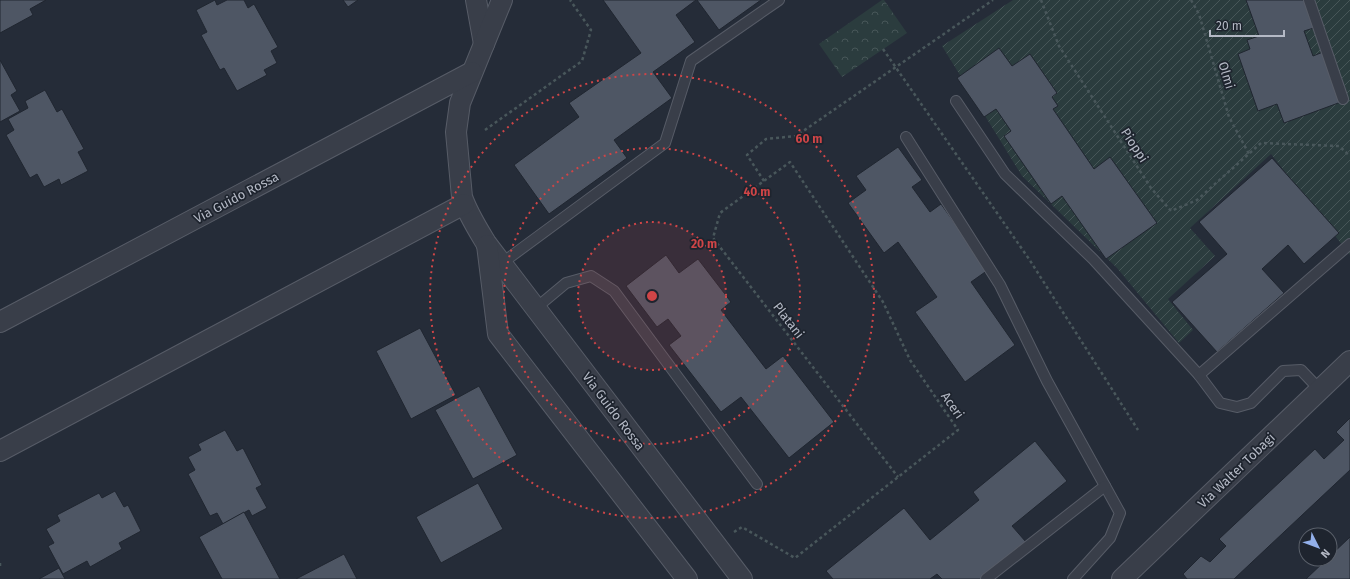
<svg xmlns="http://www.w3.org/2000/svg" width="1350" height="579" viewBox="0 0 1350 579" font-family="'Fira Sans',sans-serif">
	<defs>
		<pattern id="park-crowns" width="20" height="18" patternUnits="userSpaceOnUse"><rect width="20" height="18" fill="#2b3c3e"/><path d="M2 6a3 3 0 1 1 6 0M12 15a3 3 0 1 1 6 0" fill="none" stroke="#475658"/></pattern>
		<pattern id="garden-furrows" width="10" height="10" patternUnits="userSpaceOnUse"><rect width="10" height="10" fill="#2b3c3e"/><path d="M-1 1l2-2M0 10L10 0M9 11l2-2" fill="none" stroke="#475658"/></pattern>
	</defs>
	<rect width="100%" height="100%" fill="#252c38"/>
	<path fill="url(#park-crowns)" d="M 882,0 L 884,0 L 907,33 L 842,77 L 819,44 Z"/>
	<path fill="url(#garden-furrows)" d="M 1013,0 L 1350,0 L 1350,255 L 1271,154 L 1190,228 L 1215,256 L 1168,299 L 1193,330 L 1179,343 L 1117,268 L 1022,176 L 942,46 Z"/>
	<g fill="#4e5664" stroke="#202630">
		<path d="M 0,0 L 46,0 L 30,9 L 33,15 L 0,33 Z"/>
		<path d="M 215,0 L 217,5 L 227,0 L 244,0 L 248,8 L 254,4 L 278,47 L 271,51 L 277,63 L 264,70 L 267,75 L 237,91 L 224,68 L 220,70 L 201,35 L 207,32 L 196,10 Z"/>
		<path d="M 343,0 L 358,0 L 348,7 Z"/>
		<path d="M 603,0 L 696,0 L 676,15 L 695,42 L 653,72 L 672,98 L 614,140 L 627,158 L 549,214 L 514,165 L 579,117 L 569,103 L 641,53 Z"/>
		<path d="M 697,0 L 761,0 L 719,30 Z"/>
		<path d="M 1246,0 L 1307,0 L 1317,27 L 1304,31 L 1313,56 L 1323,52 L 1341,102 L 1284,123 L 1277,104 L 1258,111 L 1238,54 L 1250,49 L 1247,40 L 1259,36 Z"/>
		<path d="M 999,48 L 1012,66 L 1030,54 L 1057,93 L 1052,97 L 1058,106 L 1053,109 L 1094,169 L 1110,157 L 1157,223 L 1106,259 L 1062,196 L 1051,204 L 1004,136 L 1011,131 L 996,109 L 984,117 L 957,78 Z"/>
		<path d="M 0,60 L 17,91 L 11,95 L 20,111 L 0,122 Z"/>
		<path d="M 45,90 L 57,112 L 62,109 L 84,149 L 78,152 L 88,171 L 61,185 L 59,179 L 44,187 L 37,174 L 30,178 L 6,135 L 14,130 L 8,119 L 28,108 L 25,101 Z"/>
		<path d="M 898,147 L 922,180 L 912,187 L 930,212 L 941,204 L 988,270 L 971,282 L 1015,345 L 965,382 L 915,312 L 937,297 L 898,242 L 884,253 L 848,203 L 866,190 L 856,176 Z"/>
		<path d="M 1272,158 L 1339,233 L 1304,264 L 1288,245 L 1262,269 L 1284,293 L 1217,352 L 1172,302 L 1227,254 L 1199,222 Z"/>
		<path d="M 666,255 L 679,273 L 698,259 L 731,302 L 721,310 L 766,369 L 783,356 L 834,422 L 789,458 L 741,397 L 721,412 L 669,345 L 681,336 L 668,319 L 657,327 L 626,286 Z"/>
		<path d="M 420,328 L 456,395 L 411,419 L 376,351 Z"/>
		<path d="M 479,386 L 517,455 L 473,479 L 435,410 Z"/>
		<path d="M 1350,418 L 1350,470 L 1234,579 L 1187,579 L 1183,574 L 1201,556 L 1210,562 L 1226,546 L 1219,539 L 1315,449 L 1324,459 L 1344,440 L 1336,432 Z"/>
		<path d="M 225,430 L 237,451 L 243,448 L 262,485 L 256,488 L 267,508 L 252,516 L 249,510 L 223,524 L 217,513 L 210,516 L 188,474 L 195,470 L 188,457 L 201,450 L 198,444 Z"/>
		<path d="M 1035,441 L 1067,481 L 1012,526 L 1026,542 L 981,579 L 942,579 L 937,574 L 930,579 L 833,579 L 826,571 L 904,508 L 930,540 L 979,500 L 973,492 Z"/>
		<path d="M 478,483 L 503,529 L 441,563 L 416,517 Z"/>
		<path d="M 115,491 L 124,507 L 128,505 L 141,531 L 119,543 L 122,549 L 90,567 L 87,561 L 63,574 L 48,546 L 54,543 L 46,529 L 60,521 L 57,515 L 99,493 L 102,498 Z"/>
		<path d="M 244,512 L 280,579 L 222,579 L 199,537 Z"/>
		<path d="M 1350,537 L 1350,579 L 1306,579 L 1327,559 L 1330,559 L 1330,556 Z"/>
		<path d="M 344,554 L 357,579 L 296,579 Z"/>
		<path d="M 59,568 L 65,579 L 39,579 Z"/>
	</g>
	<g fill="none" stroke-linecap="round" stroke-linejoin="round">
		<g stroke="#575c67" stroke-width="12">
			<g id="service">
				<path d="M 1309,0 L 1343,99"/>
				<path d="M 956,101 L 1005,174 L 1093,259 L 1199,375 L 1220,403 L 1237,407 L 1251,403 L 1283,371 L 1301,370 L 1320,390"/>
				<path d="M 906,137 L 1000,285 L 1047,381 L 1120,513 L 1110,538 L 1073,579"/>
				<path d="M 502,263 L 665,143 L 691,61 L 779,0"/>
				<path d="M 536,308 L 566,283 L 591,276 L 614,291 L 757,484"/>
				<path d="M 1199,375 L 1350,244"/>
				<path d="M 986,579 L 1105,486"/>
			</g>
		</g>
		<g stroke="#575c67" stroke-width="22">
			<g id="minor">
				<path d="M 476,0 L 484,44"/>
				<path d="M 502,0 L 460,103 L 456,132 L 462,197 C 468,214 477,228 486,243 L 742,579"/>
				<path d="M 487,245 L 498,334 L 687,579"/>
				<path d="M 0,322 L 472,72"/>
				<path d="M 0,451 L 464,204"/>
				<path d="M 1122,579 L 1350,361"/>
			</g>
		</g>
		<g stroke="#49575b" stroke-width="2.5" stroke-dasharray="3 3" stroke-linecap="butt">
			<path d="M 1041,0 L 1059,46 L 1151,188 L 1171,211 L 1197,200 L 1261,143 L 1339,146 L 1350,156"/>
			<path d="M 1191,0 L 1199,14 L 1229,117 L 1249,154"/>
			<path d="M 883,49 L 1029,259 L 1138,430"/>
			<path d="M 485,130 L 582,61 L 591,30 L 570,0"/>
			<path d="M 764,181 L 747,155 L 766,139 L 796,136 L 993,0"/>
			<path d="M 734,532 L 742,527 L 795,558 L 958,430 L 910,360 L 883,302 L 790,162 L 720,213 L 713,238 L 898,477"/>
			<path d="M 0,563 L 0,566"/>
		</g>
		<use href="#service" stroke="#393e49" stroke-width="10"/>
		<use href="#minor" stroke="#393e49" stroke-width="20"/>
	</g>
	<circle cx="652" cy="296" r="74" fill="#cf4547" fill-opacity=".12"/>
	<g fill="none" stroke="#cf4547" stroke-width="2" stroke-dasharray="2 4">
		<circle cx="652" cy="296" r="74"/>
		<circle cx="652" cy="296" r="148"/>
		<circle cx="652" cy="296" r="222"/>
	</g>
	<g text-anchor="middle" stroke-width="3.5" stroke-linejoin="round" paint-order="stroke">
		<g font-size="13" fill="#b4b9c5" stroke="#1e242e">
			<text transform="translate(1227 75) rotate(73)" y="5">Olmi</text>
			<text transform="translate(1135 145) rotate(57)" y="5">Pioppi</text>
			<text transform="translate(236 197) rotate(-28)" y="5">Via Guido Rossa</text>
			<text transform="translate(789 320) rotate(52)" y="5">Platani</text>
			<text transform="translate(953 405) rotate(55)" y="5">Aceri</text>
			<text transform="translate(614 411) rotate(53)" y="5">Via Guido Rossa</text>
			<text transform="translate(1236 470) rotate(-44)" y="5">Via Walter Tobagi</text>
		</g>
	</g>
	<circle cx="652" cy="296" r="6" fill="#cf4547" stroke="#1e242e" stroke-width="2"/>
	<g font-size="12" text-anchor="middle" font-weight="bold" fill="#cf4547" stroke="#1e242e" stroke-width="3.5" stroke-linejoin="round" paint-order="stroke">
		<text x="809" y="143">60 m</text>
		<text x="757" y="196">40 m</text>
		<text x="704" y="248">20 m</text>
	</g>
	<g transform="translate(1318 547) rotate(132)"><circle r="19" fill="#1e242e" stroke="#5a606a"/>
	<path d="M0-3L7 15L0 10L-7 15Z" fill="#93b0ea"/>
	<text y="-6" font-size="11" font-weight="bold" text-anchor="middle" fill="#b4b9c5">N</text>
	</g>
	<path d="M1210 30v6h74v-6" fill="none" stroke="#b4b9c5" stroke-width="2"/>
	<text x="1216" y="30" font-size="12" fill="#b4b9c5" stroke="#1e242e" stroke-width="3" paint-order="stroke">20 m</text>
</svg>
